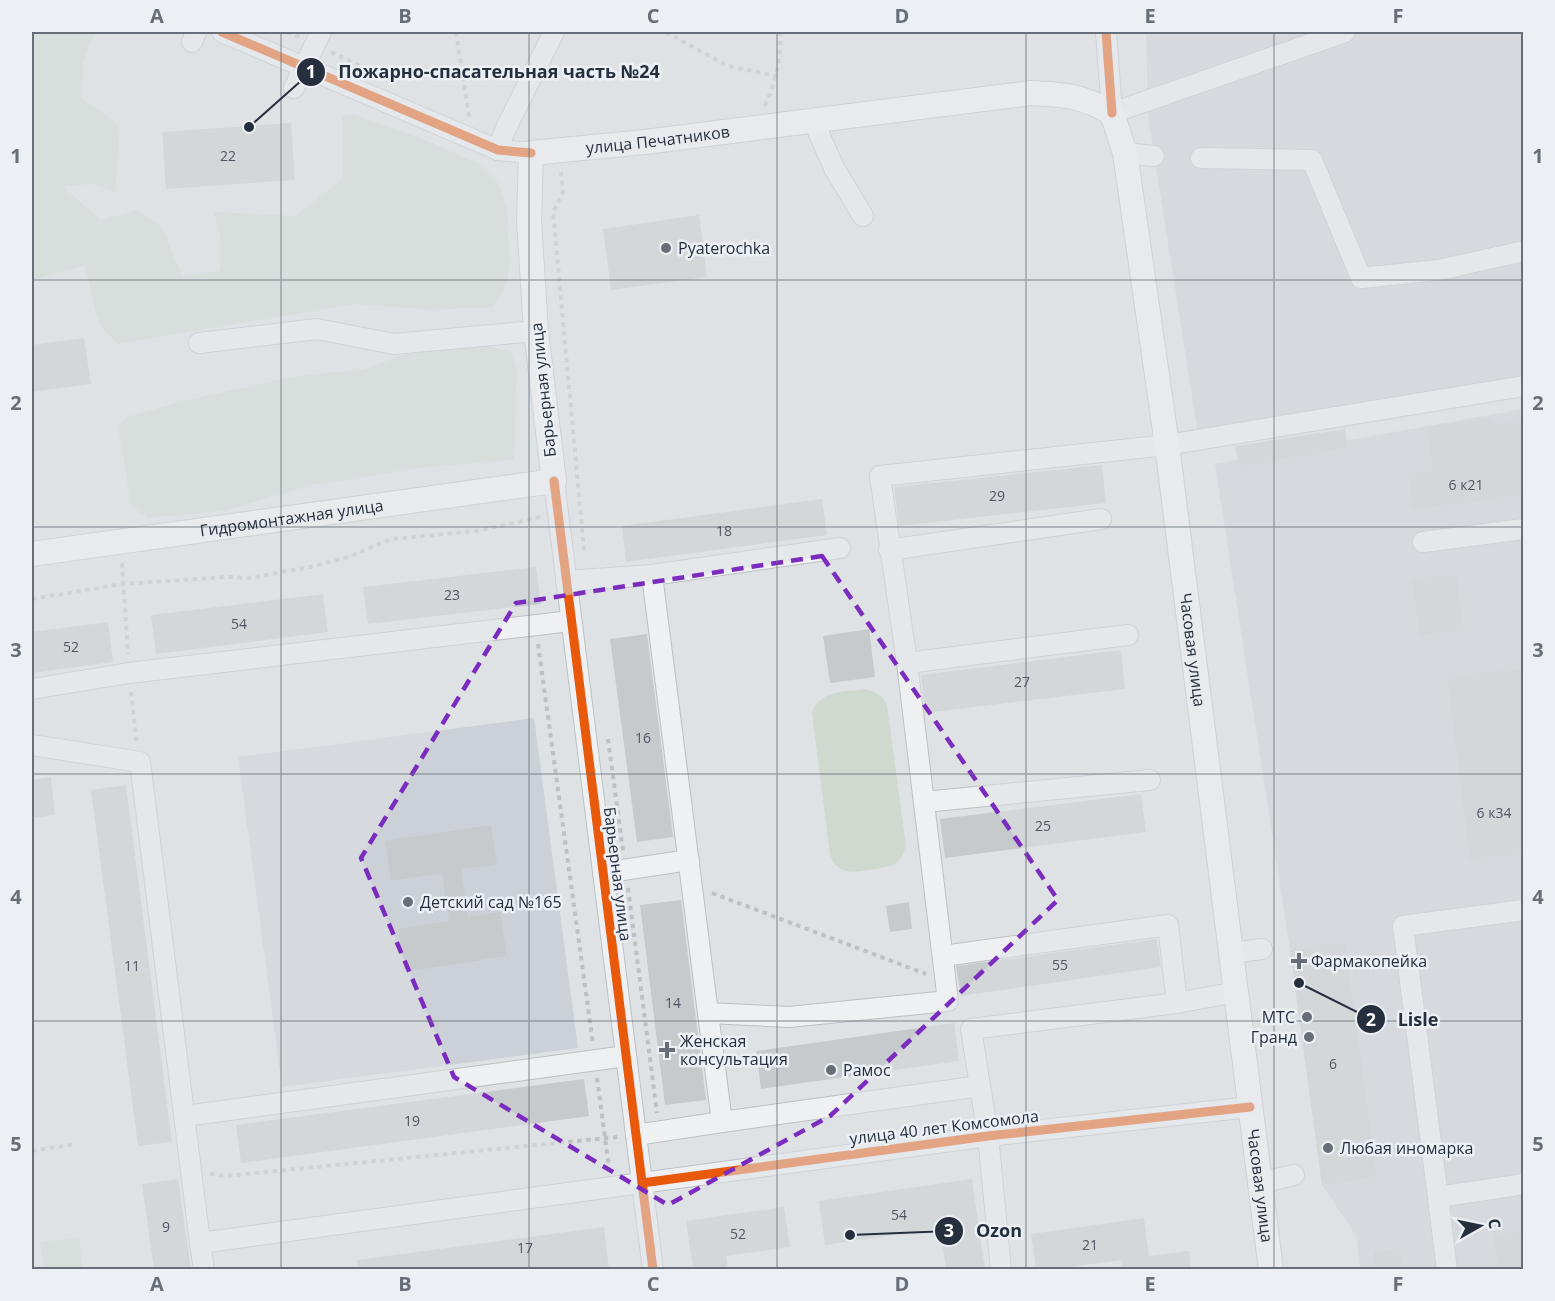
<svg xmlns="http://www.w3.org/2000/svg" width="1555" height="1301" viewBox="0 0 1555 1301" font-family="'Open Sans',sans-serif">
	<rect width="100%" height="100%" fill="#dfe2e5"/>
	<g fill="#ccd1d8">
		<path d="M 1146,32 L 1523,32 L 1523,386 L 1198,435 L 1148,116 Z"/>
		<path d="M 1523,409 L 1523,1269 L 1360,1269 L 1357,1237 L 1322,1185 L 1290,950 L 1215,464 Z"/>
		<path d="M 534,718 L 578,1048 L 282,1087 L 238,757 Z"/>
	</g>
	<g fill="#d0d9cf">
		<path d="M 32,32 L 95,32 L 83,61 L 82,98 L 119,125 L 116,192 L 92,184 L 62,186 L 101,220 L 137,210 L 161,225 L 182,275 L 220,271 L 220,237 L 214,212 L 296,216 L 342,179 L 342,116 L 354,114 L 425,140 L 479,164 L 499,184 L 507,211 L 510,261 L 507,283 L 494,307 L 432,310 L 354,304 L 118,344 L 102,328 L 95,310 L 85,265 L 32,280 Z"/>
		<path d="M 484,346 L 511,351 L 517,372 L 514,460 L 418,468 L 308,486 L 224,511 L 148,518 L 131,506 L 118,427 L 127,417 L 179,402 L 291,377 L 364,369 L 400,356 L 438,349 Z"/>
		<path d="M 865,689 C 876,691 883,696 887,705 L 906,846 C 904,852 902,858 897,862 C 891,867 882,868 874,869 C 855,872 839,877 830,855 L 812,713 C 819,690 845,692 865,689 Z"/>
		<path d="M 79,1237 L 83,1269 L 44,1269 L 40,1242 Z"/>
	</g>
	<g fill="#c7cacd">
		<path d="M 291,123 L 295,180 L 166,189 L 162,132 Z"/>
		<path d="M 699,215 L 707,277 L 611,290 L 603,229 Z"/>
		<path d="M 84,338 L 91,384 L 32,392 L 32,345 Z"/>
		<path d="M 1492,418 L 1493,425 L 1524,421 L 1524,495 L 1413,510 L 1408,474 L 1433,471 L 1427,427 Z"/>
		<path d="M 1345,429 L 1348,448 L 1239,467 L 1235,446 Z"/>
		<path d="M 1102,465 L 1106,503 L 899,526 L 894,487 Z"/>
		<path d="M 822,499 L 827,535 L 626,562 L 622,526 Z"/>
		<path d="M 536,567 L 541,604 L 368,624 L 363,587 Z"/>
		<path d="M 1456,574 L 1464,629 L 1420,636 L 1412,581 Z"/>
		<path d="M 323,594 L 328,632 L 156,654 L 151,615 Z"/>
		<path d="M 108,622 L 113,662 L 32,673 L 32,632 Z"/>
		<path d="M 869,629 L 875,677 L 830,683 L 823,636 Z"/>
		<path d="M 647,634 L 673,837 L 637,842 L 610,639 Z"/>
		<path d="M 1121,650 L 1125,689 L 925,713 L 921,675 Z"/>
		<path d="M 1524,668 L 1524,853 L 1470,860 L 1447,678 Z"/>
		<path d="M 51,777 L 55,815 L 32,818 L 32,780 Z"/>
		<path d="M 126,785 L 172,1142 L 138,1146 L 91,790 Z"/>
		<path d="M 1141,794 L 1146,832 L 945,858 L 940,819 Z"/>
		<path d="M 491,825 L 497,864 L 461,869 L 468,917 L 500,912 L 507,956 L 404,972 L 398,929 L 449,921 L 442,873 L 391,881 L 385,841 Z"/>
		<path d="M 681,900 L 706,1100 L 665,1105 L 640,905 Z"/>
		<path d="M 909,902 L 912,929 L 890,932 L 886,906 Z"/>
		<path d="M 1157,939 L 1161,967 L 961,996 L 956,966 Z"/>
		<path d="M 1345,942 L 1377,1177 L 1322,1185 L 1290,950 Z"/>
		<path d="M 954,1023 L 959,1061 L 761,1089 L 756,1051 Z"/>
		<path d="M 584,1079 L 589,1116 L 241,1163 L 236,1125 Z"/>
		<path d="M 178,1179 L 191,1269 L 154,1269 L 142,1184 Z"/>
		<path d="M 972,1179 L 985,1269 L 946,1269 L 940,1228 L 825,1245 L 819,1201 Z"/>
		<path d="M 784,1207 L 790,1247 L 726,1256 L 728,1269 L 693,1269 L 686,1221 Z"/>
		<path d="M 1144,1218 L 1149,1256 L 1189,1251 L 1191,1269 L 1123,1269 L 1122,1260 L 1054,1269 L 1036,1269 L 1031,1234 Z"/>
		<path d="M 604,1227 L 609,1269 L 358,1269 L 357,1260 Z"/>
		<path d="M 1524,1232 L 1524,1269 L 1498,1269 L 1494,1236 Z"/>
		<path d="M 1400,1250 L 1402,1269 L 1375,1269 L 1374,1252 Z"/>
	</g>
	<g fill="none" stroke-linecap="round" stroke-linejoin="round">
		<g stroke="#bdc0c3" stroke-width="22">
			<g id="minor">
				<path d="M 222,32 L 498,150 L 531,153"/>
				<path d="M 1106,32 L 1112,113 L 1345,32"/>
				<path d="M 192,42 L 196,32"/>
				<path d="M 294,88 L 321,32"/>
				<path d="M 813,120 L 834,168 L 863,216"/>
				<path d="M 498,150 L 505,130 L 554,32"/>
				<path d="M 1125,153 L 1154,156"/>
				<path d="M 1201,158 L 1312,160 L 1361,278 L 1439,270 L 1524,251"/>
				<path d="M 199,343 L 317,329 L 394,344 L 536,331"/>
				<path d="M 554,481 L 653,1270"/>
				<path d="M 1423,542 L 1524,529"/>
				<path d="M 889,550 L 1101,519"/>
				<path d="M 652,575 L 840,548"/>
				<path d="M 566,581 L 652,575 L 708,1013 L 789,1017 L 948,1001 L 907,663 L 880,476 L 1167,445 L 1524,386"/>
				<path d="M 907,663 L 1128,635"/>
				<path d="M 32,689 L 129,673 L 571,621"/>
				<path d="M 32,745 L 140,762 L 200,1243"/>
				<path d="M 924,802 L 1150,780"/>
				<path d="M 603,873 L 689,860"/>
				<path d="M 1231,953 L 1262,949"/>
				<path d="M 943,956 L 1168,925 L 1177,1003"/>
				<path d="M 185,1116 L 626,1056"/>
				<path d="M 722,1122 L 980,1086"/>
				<path d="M 636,1135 L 722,1122 L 708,1013"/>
				<path d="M 1260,1183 L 1294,1175"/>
				<path d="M 1438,1197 L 1403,926 L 1524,910"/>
				<path d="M 204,1270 L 200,1243 L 988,1136 L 1250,1107"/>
				<path d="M 1001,1270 L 988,1136 L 971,1029 L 1177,1003 L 1236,992"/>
				<path d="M 1447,1270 L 1438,1197 L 1524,1184"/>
			</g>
		</g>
		<g stroke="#bbbfc2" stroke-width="26">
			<g id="major">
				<path id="s1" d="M 32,554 L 554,481 L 536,331 L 529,221 L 531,153 L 645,142 L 1031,93 C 1065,95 1081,95 1112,113 L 1125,153 L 1167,445 L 1271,1270"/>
			</g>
		</g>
		<g stroke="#bec0c4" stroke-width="4" stroke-dasharray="4.5 4.5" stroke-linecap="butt">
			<path d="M 287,32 L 300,37"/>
			<path d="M 456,32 L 469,117"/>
			<path d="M 666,32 L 728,66 L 777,76"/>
			<path d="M 331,52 L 389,80"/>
			<path d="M 765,106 C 776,79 781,62 780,32"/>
			<path d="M 561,172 L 563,192 L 553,212 L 584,550"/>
			<path d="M 122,563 L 128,654"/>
			<path d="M 32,599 L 123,584 L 226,577 L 249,578 L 310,567 L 349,557 L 391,539 L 476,531 L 541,517"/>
			<path d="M 538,644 L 593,1044"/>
			<path d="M 131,692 L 137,744"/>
			<path d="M 608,739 L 623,851"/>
			<path d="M 628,888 L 657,1113"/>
			<path d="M 712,893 L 926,974"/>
			<path d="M 597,1078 L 609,1168"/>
			<path d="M 32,1151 L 75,1144"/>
			<path d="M 210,1174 L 226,1176 L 617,1137"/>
		</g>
		<use href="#minor" stroke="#eef0f1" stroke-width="20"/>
		<use href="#major" stroke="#f3f4f5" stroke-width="24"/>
		<g stroke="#ecf0f5" stroke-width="13">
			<g id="cycleway">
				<path d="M 222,32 L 498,150 L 531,153"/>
				<path d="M 1106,32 L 1112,113"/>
				<path d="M 554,481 L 653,1270"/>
				<path d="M 642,1183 L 988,1136 L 1250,1107"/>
			</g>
		</g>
		<use href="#cycleway" stroke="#e8590c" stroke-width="9"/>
	</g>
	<path d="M0 0H1555V1301H0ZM 822,556 L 1058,900 L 830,1116 L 668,1205 L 454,1077 L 361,858 L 516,603 Z" fill="#dfe2e5" fill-opacity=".55" fill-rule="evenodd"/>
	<path fill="none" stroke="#7b2cbf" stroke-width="4.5" stroke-dasharray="12 8" stroke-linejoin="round" d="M 822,556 L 1058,900 L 830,1116 L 668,1205 L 454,1077 L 361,858 L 516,603 Z"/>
	<path fill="none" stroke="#676e78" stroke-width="1.5" stroke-opacity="0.55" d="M 281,32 L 281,1270M 529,32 L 529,1270M 777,32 L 777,1270M 1026,32 L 1026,1270M 1274,32 L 1274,1270M 32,280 L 1524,280M 32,527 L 1524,527M 32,774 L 1524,774M 32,1021 L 1524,1021"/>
	<g fill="#676e78" stroke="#ecf0f5" stroke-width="2">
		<circle cx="666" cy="248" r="6"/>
		<circle cx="408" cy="902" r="6"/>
		<path d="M1296 952h6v6h6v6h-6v6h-6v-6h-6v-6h6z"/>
		<circle cx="1307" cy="1017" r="6"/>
		<circle cx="1309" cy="1037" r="6"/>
		<path d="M664 1041h6v6h6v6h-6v6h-6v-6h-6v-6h6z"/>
		<circle cx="831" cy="1070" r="6"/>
		<circle cx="1328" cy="1148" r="6"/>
	</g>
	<g text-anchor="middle" stroke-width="5" stroke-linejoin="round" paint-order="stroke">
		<g font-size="14" fill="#4f5662">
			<text x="228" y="161">22</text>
			<text x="1466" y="490">6 к21</text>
			<text x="997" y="501">29</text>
			<text x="724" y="536">18</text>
			<text x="452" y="600">23</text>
			<text x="239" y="629">54</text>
			<text x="71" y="652">52</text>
			<text x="1022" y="687">27</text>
			<text x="643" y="743">16</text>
			<text x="1494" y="818">6 к34</text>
			<text x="1043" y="831">25</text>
			<text x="1060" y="970">55</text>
			<text x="132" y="971">11</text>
			<text x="673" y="1008">14</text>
			<text x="1333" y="1069">6</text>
			<text x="412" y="1126">19</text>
			<text x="899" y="1220">54</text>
			<text x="166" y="1232">9</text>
			<text x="738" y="1239">52</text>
			<text x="1090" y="1250">21</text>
			<text x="525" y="1253">17</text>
		</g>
		<g font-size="16" fill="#262f3e" stroke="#ecf0f5">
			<text dy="6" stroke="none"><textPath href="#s1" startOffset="984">улица Печатников</textPath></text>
			<text transform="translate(543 390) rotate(-96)" y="6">Барьерная улица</text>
			<text dy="6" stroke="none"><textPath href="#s1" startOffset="262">Гидромонтажная улица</textPath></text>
			<text dy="6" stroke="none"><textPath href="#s1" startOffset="1988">Часовая улица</textPath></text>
			<text transform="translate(618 874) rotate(83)" y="6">Барьерная улица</text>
			<text transform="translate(944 1127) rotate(-7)" y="6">улица 40 лет Комсомола</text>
			<text dy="6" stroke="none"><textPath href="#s1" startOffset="2528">Часовая улица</textPath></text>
		</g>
		<g font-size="16" fill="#262f3e" stroke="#ecf0f5" text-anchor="start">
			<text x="678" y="254">Pyaterochka</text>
			<text x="420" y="908">Детский сад №165</text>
			<text x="1311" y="967">Фармакопейка</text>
			<text x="1295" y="1023" text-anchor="end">МТС</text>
			<text x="1297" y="1043" text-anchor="end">Гранд</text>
			<text x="680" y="1047">Женская<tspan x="680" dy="18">консультация</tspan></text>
			<text x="843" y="1076">Рамос</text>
			<text x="1340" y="1154">Любая иномарка</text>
		</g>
	</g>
	<path fill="none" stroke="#262f3e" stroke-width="2" d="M249 127L311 72M1299 983L1371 1019M850 1235L949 1231"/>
	<g fill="#262f3e" stroke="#ecf0f5" stroke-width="2">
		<circle cx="249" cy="127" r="6"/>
		<circle cx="1299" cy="983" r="6"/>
		<circle cx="850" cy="1235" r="6"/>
		<circle cx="311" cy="72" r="15"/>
		<circle cx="1371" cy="1019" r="15"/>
		<circle cx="949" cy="1231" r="15"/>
	</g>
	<g font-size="18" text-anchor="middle" font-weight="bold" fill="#fff">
		<text x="311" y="78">1</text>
		<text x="1371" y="1026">2</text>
		<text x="949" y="1237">3</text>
	</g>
	<g font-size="18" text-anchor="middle" font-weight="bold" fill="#262f3e" stroke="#ecf0f5" stroke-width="5" stroke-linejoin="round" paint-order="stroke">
		<text x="499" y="78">Пожарно-спасательная часть №24</text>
		<text x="1418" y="1026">Lisle</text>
		<text x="999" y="1237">Ozon</text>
	</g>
	<rect width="1555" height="1301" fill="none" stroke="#ecf0f5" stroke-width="66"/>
	<g transform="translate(1480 1226) rotate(81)" stroke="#ecf0f5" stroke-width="4.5" paint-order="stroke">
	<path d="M0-4.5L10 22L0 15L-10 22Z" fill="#262f3e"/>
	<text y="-9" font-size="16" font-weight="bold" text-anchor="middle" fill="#262f3e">С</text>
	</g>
	<rect x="33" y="33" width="1489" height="1235" fill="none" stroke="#676e78" stroke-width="2"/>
	<g font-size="20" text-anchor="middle" font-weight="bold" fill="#676e78">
		<text x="157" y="23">A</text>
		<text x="405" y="23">B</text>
		<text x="653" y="23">C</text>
		<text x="902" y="23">D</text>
		<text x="1150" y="23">E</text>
		<text x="1398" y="23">F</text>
		<text x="16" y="163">1</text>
		<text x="1538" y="163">1</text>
		<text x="16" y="410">2</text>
		<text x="1538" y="410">2</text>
		<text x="16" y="657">3</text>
		<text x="1538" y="657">3</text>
		<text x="16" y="904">4</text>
		<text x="1538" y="904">4</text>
		<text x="16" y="1151">5</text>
		<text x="1538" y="1151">5</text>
		<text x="157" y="1291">A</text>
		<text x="405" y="1291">B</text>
		<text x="653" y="1291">C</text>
		<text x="902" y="1291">D</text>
		<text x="1150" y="1291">E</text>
		<text x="1398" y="1291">F</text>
	</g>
</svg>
